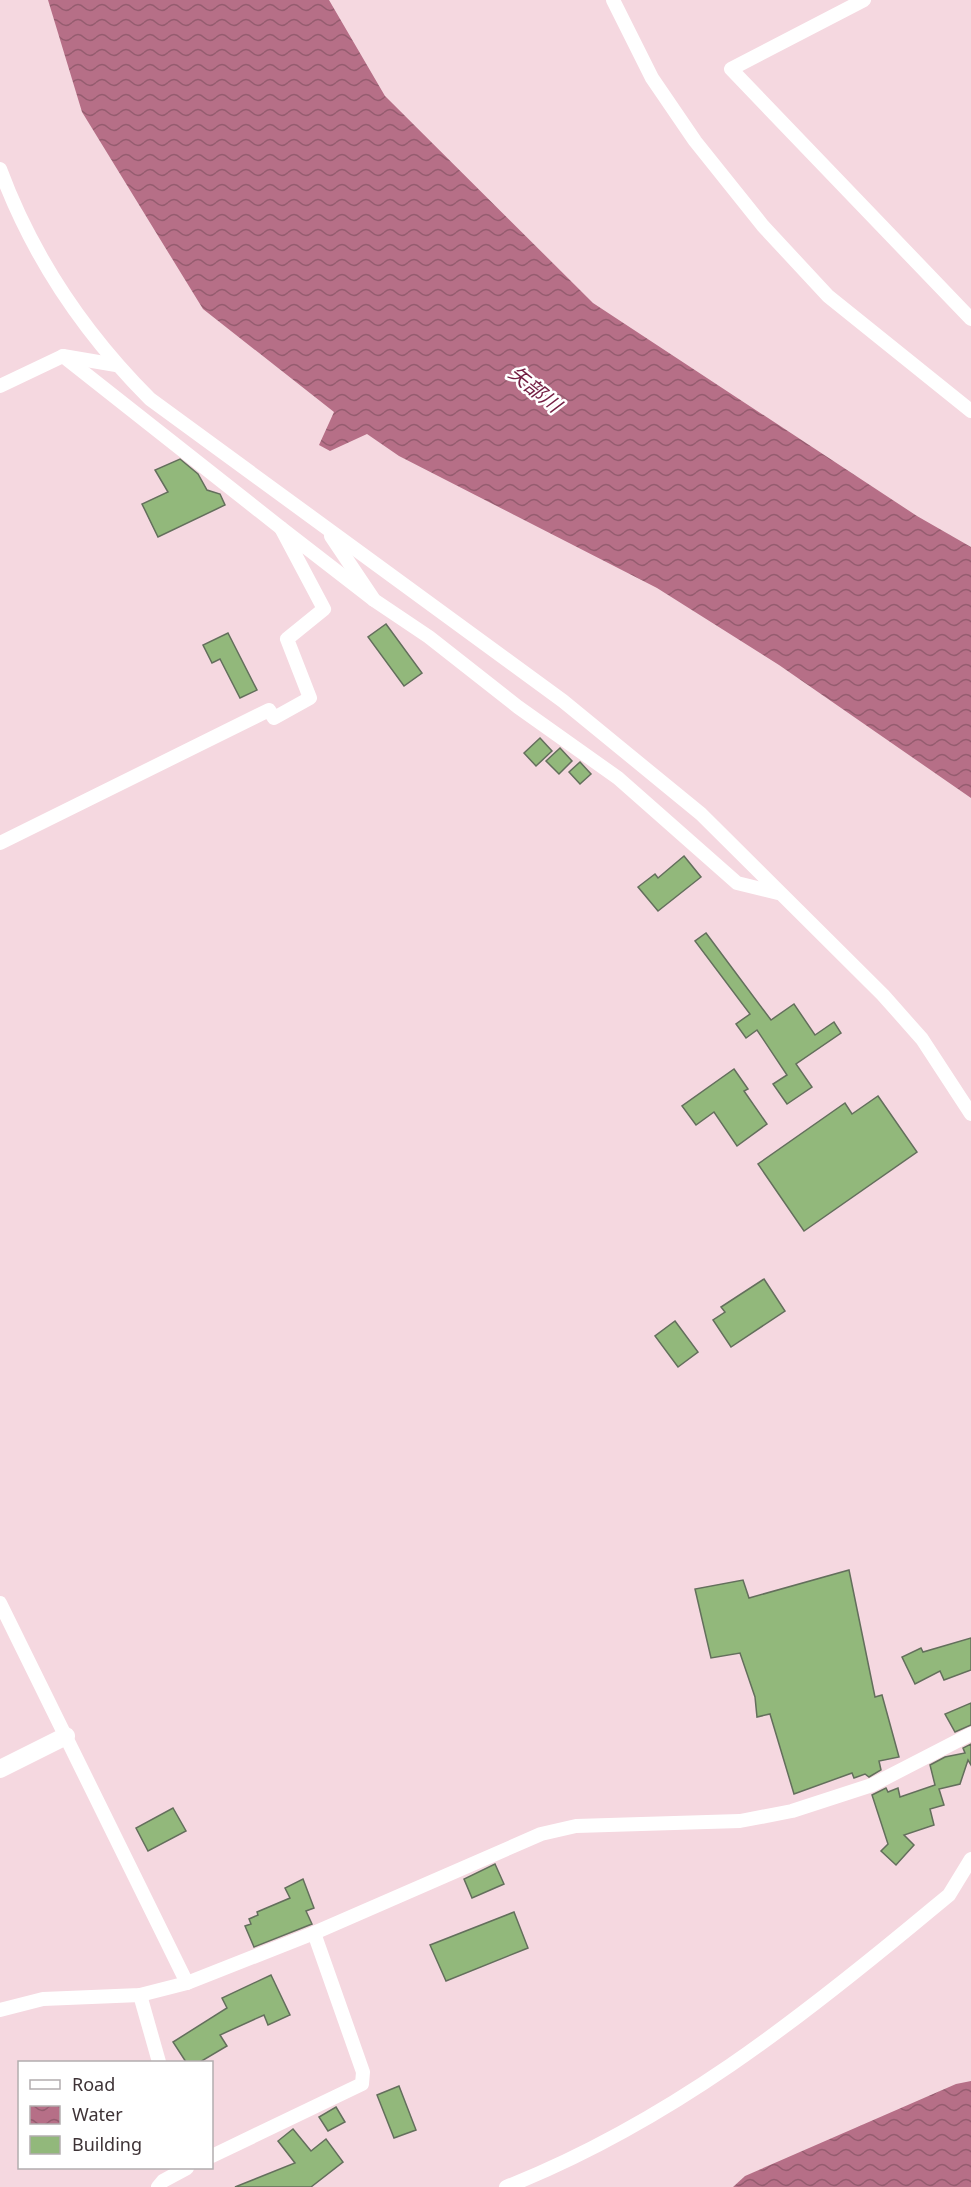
<svg xmlns="http://www.w3.org/2000/svg" width="971" height="2187" viewBox="0 0 971 2187" font-family="'Noto Sans','Noto Sans JP',sans-serif">
	<defs>
		<pattern id="water-waves" width="16" height="10" patternUnits="userSpaceOnUse" patternTransform="scale(1.5)"><rect width="16" height="10" fill="#b66f87"/><path d="M0 5q4-4 8 0t8 0" fill="none" stroke="#955c6f"/></pattern>
	</defs>
	<rect width="100%" height="100%" fill="#f5d8e0"/>
	<g fill="url(#water-waves)">
		<path d="M 48,0 L 329,0 L 385,96 L 593,303 L 917,516 L 971,547 L 971,798 L 779,665 L 657,588 L 399,456 L 367,434 L 330,451 L 319,445 L 334,412 L 203,309 L 82,112 Z"/>
		<path d="M 971,2081 L 971,2187 L 733,2187 L 745,2176 L 956,2084 Z"/>
	</g>
	<g fill="#92b87b" stroke="#636f5c" stroke-width="1.5">
		<path d="M 180,459 L 198,474 L 207,490 L 220,494 L 225,505 L 158,537 L 142,504 L 168,492 L 155,470 Z"/>
		<path d="M 386,624 L 422,673 L 404,686 L 368,637 Z"/>
		<path d="M 228,633 L 257,690 L 240,698 L 220,659 L 212,663 L 203,645 Z"/>
		<path d="M 540,738 L 552,751 L 536,766 L 524,753 Z"/>
		<path d="M 560,748 L 572,761 L 559,774 L 546,761 Z"/>
		<path d="M 580,762 L 591,774 L 580,784 L 569,772 Z"/>
		<path d="M 684,856 L 701,877 L 658,911 L 638,887 L 655,874 L 658,878 Z"/>
		<path d="M 706,933 L 771,1020 L 794,1004 L 815,1035 L 834,1022 L 841,1033 L 796,1064 L 812,1087 L 787,1104 L 773,1084 L 787,1075 L 757,1030 L 746,1038 L 736,1024 L 750,1014 L 695,941 Z"/>
		<path d="M 734,1069 L 748,1089 L 744,1091 L 767,1124 L 737,1146 L 714,1112 L 696,1125 L 682,1106 Z"/>
		<path d="M 878,1096 L 917,1152 L 804,1231 L 758,1164 L 845,1103 L 852,1114 Z"/>
		<path d="M 764,1279 L 785,1311 L 731,1347 L 713,1320 L 725,1312 L 721,1307 Z"/>
		<path d="M 675,1321 L 698,1352 L 678,1367 L 655,1336 Z"/>
		<path d="M 849,1570 L 875,1697 L 882,1695 L 899,1757 L 879,1761 L 881,1770 L 869,1777 L 865,1774 L 854,1778 L 852,1773 L 794,1794 L 770,1714 L 757,1717 L 755,1697 L 740,1653 L 711,1658 L 695,1589 L 743,1580 L 749,1598 Z"/>
		<path d="M 971,1638 L 971,1670 L 944,1680 L 940,1671 L 915,1684 L 902,1657 L 921,1648 L 923,1652 Z"/>
		<path d="M 971,1703 L 971,1725 L 955,1732 L 945,1714 Z"/>
		<path d="M 971,1744 L 971,1765 L 968,1760 L 960,1784 L 939,1789 L 944,1805 L 930,1809 L 934,1825 L 904,1835 L 914,1845 L 896,1865 L 881,1851 L 888,1844 L 872,1795 L 886,1788 L 888,1792 L 898,1788 L 900,1797 L 935,1785 L 930,1765 L 945,1757 L 965,1753 L 963,1748 Z"/>
		<path d="M 173,1808 L 186,1831 L 148,1851 L 136,1828 Z"/>
		<path d="M 495,1864 L 504,1884 L 472,1898 L 464,1879 Z"/>
		<path d="M 303,1879 L 314,1908 L 306,1911 L 312,1924 L 254,1947 L 245,1926 L 251,1924 L 249,1919 L 258,1915 L 257,1912 L 290,1898 L 285,1888 Z"/>
		<path d="M 514,1912 L 528,1948 L 446,1981 L 430,1945 Z"/>
		<path d="M 271,1975 L 290,2015 L 268,2025 L 264,2015 L 220,2035 L 227,2046 L 200,2062 L 186,2062 L 173,2042 L 227,2008 L 222,1998 Z"/>
		<path d="M 399,2086 L 416,2130 L 394,2138 L 377,2095 Z"/>
		<path d="M 336,2107 L 345,2122 L 328,2131 L 319,2117 Z"/>
		<path d="M 293,2129 L 311,2151 L 326,2139 L 343,2162 L 311,2187 L 235,2187 L 295,2163 L 278,2141 Z"/>
	</g>
	<g fill="none" stroke-linecap="round" stroke-linejoin="round">
		<g stroke="#fff" stroke-width="14">
			<path d="M 613,0 L 652,78 L 695,141 L 763,226 L 828,296 L 971,411"/>
			<path d="M 864,0 L 731,69 L 971,319"/>
			<path d="M 0,169 C 33,258 83,332 150,399 L 563,701 L 701,814 L 883,995 L 922,1039 L 971,1114"/>
			<path d="M 63,356 L 281,528"/>
			<path d="M 0,386 L 63,356 L 116,365"/>
			<path d="M 331,536 L 374,600 L 429,637 L 518,707 L 618,778 L 737,883 L 778,893"/>
			<path d="M 0,843 L 269,710 L 274,718 L 310,698 L 287,639 L 324,609 L 281,528 L 374,600"/>
			<path d="M 0,1603 L 187,1983"/>
			<path d="M 140,1995 L 159,2062"/>
			<path d="M 0,2010 L 43,1999 L 140,1995 L 187,1983 L 314,1933 L 541,1834 L 576,1826 L 740,1821 L 792,1811 L 872,1785 L 971,1734"/>
			<path d="M 212,2156 L 362,2084 L 363,2072 L 314,1933"/>
			<path d="M 158,2187 L 163,2181 L 187,2168"/>
			<path d="M 506,2187 C 668,2123 800,2019 932,1909 L 949,1895 L 971,1859"/>
		</g>
		<path stroke="#fff" stroke-width="18" d="M 0,1769 L 66,1736"/>
	</g>
	<g text-anchor="middle" stroke-width="5" stroke-linejoin="round" paint-order="stroke">
		<g font-size="20" font-style="italic" fill="#731d42" stroke="#fff">
			<text transform="translate(535 389) rotate(39)" y="7">矢部川</text>
		</g>
	</g>
	<rect x="18" y="2061" width="195" height="108" fill="#ffffff" stroke="#b2adaf" stroke-width="1.5"/>
	<rect x="30" y="2080" width="30" height="9" fill="#ffffff" stroke="#b2adaf" stroke-width="1.5"/>
	<text x="72" y="2091" font-size="18" fill="#3e3336">Road</text>
	<rect x="30" y="2106" width="30" height="18" fill="url(#water-waves)" stroke="#b2adaf" stroke-width="1.5"/>
	<text x="72" y="2121" font-size="18" fill="#3e3336">Water</text>
	<rect x="30" y="2136" width="30" height="18" fill="#92b87b" stroke="#b2adaf" stroke-width="1.5"/>
	<text x="72" y="2151" font-size="18" fill="#3e3336">Building</text>
</svg>
